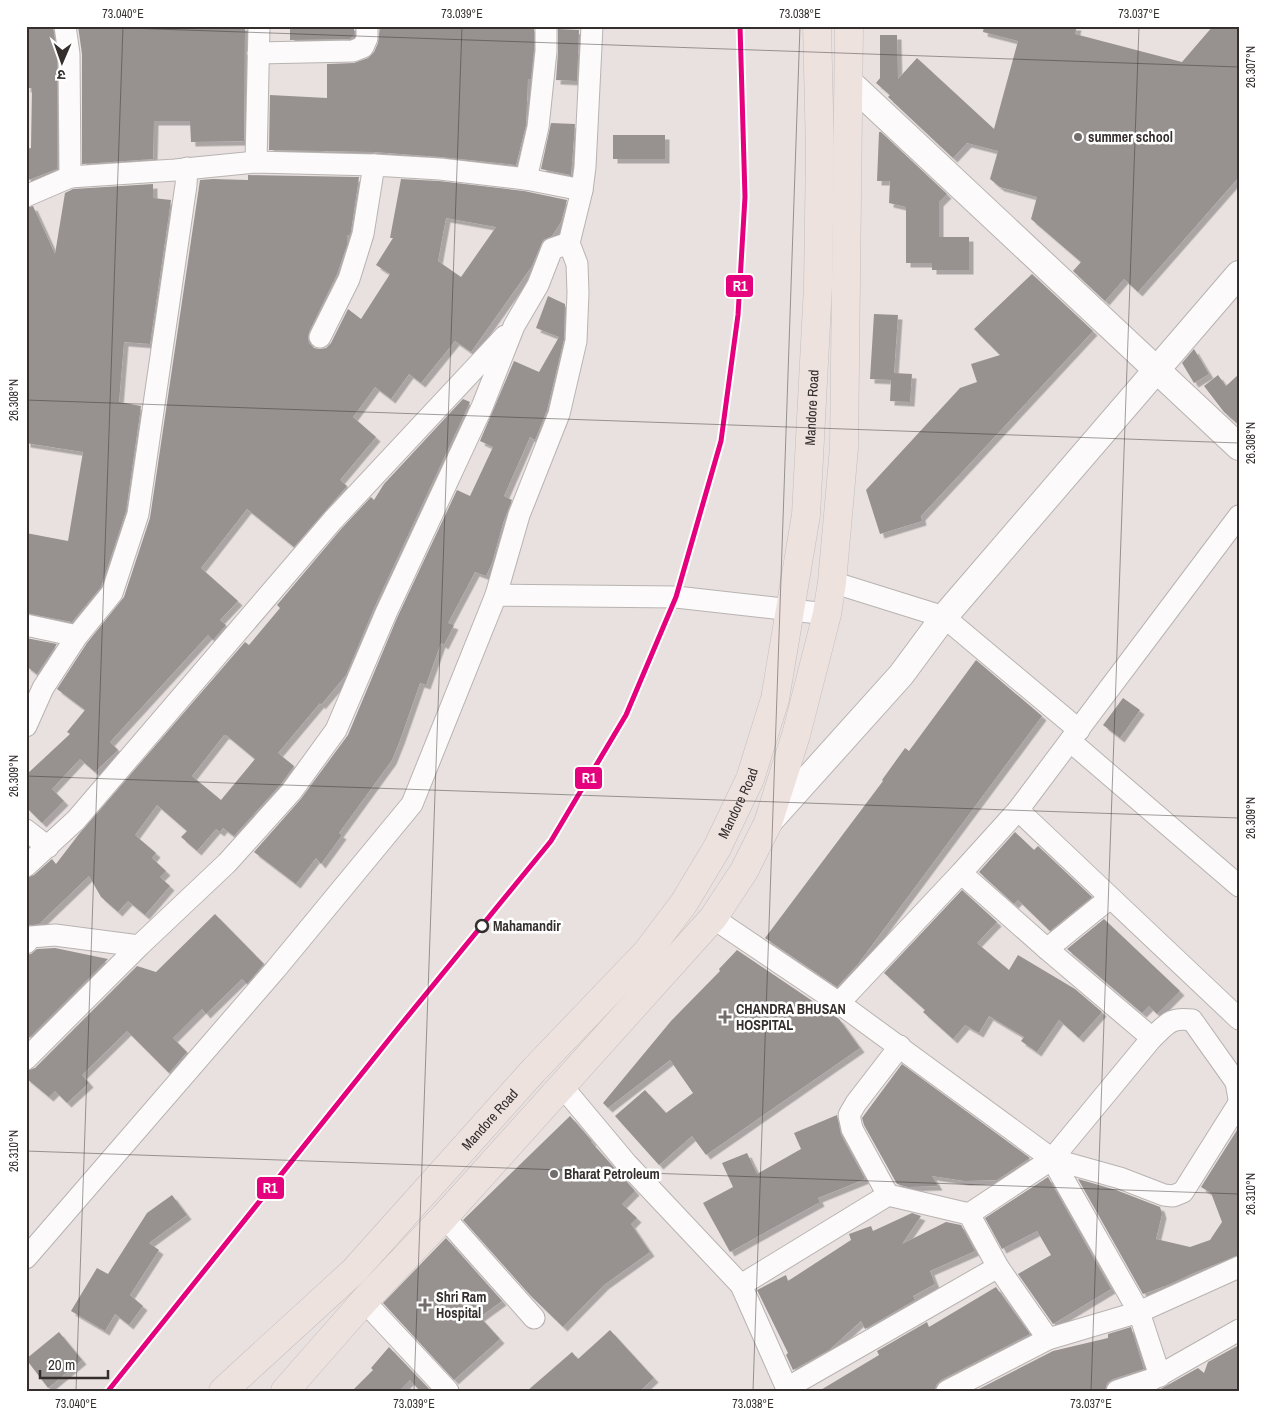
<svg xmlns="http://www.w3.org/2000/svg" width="1265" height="1417" viewBox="0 0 1265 1417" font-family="'Archivo Narrow','Noto Sans Devanagari',sans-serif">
	<defs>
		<filter id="shadow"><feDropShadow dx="4.5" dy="4.5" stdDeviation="0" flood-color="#0004"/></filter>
	</defs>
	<rect width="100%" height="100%" fill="#e8e1df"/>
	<g fill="#979290" fill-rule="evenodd" filter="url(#shadow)">
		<path d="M 26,26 L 53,26 L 57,55 L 57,169 L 26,181 L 26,149 L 31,148 L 32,88 L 26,88 Z"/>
		<path d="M 78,26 L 245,26 L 244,141 L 191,142 L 190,121 L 154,121 L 153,159 L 82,164 L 82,54 Z"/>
		<path d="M 290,26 L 354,26 L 354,35 L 350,39 L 290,40 Z"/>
		<path d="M 380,26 L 534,27 L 534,50 L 531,79 L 528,79 L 526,125 L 516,165 L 441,157 L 374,152 L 269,150 L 270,95 L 327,98 L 327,64 L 354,63 L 368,58 L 374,52 L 378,43 Z"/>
		<path d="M 984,26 L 1077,26 L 1075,34 L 1182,62 L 1213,26 L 1239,26 L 1239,177 L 1138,292 L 1124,279 L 1105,301 L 1073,271 L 1081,262 L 1031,219 L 1037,197 L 1000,187 L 990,179 L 998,151 L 967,143 L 953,158 L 888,97 L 890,95 L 876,83 L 880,78 L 880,35 L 897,35 L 898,79 L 917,58 L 994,129 L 1018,41 L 983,32 Z"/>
		<path d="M 558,29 L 579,30 L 577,81 L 556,80 L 558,52 Z"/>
		<path d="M 551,123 L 575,124 L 571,175 L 541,169 Z"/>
		<path d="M 879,132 L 881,132 L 947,194 L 939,202 L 939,237 L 969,237 L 969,270 L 932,270 L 932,263 L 906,263 L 906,207 L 889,203 L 890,181 L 877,181 Z"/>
		<rect x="613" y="135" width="52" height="24"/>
		<path d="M 248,175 L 359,177 L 351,231 L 350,235 L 347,235 L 347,245 L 337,274 L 309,332 L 308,338 L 309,343 L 314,348 L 320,349 L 326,348 L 331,343 L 348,309 L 361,319 L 390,274 L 376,265 L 393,238 L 390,238 L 401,179 L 439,181 L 524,191 L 567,200 L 561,222 L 552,236 L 543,240 L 532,266 L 471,352 L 455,341 L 421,383 L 409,374 L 391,399 L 375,387 L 353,417 L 376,437 L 340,480 L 347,486 L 294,547 L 247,509 L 201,568 L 238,601 L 220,620 L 226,625 L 213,640 L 208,635 L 110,742 L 118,750 L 95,772 L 80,759 L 52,789 L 64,801 L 42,823 L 26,807 L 26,775 L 70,734 L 67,732 L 85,710 L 57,689 L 87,643 L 124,597 L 150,518 L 200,180 L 213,179 L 248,180 ZM 446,218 L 496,227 L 461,277 L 438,261 Z"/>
		<path d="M 153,184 L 153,198 L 171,200 L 150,344 L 124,342 L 119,402 L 141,406 L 126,511 L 101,587 L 72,622 L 26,613 L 26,533 L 68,541 L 83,452 L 26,443 L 26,208 L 33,206 L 55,254 L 65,193 L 73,189 Z"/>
		<path d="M 1032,274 L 1093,331 L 921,516 L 922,521 L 880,534 L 866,490 L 960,388 L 977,382 L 971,364 L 1000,355 L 974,329 Z"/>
		<path d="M 548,296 L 565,304 L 564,339 L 547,410 L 535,440 L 530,437 L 504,496 L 512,500 L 503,523 L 492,563 L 486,576 L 475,572 L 448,623 L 454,625 L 444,645 L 441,643 L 426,685 L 420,683 L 400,740 L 392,760 L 339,833 L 342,835 L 321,864 L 316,858 L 296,884 L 254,852 L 300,800 L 348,735 L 397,618 L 457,490 L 470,496 L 493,447 L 480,441 L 514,361 L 539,372 L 559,337 L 536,328 Z"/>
		<path d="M 874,314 L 898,315 L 894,373 L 912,374 L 910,402 L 890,401 L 891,380 L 870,379 Z"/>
		<path d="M 1194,349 L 1209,374 L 1194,383 L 1182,363 Z"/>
		<path d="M 1239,374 L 1239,425 L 1224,412 L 1204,386 L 1218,375 L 1226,386 Z"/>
		<path d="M 463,399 L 470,402 L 374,608 L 346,675 L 321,705 L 320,703 L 278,753 L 294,766 L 281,784 L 234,836 L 223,828 L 220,832 L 216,829 L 197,851 L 181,837 L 187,831 L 157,805 L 135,835 L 156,853 L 152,858 L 166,871 L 160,877 L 170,886 L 145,915 L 128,901 L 118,912 L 101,897 L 89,876 L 39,924 L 26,926 L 26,878 L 34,875 L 52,859 L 56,864 L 79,834 L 245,642 L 249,645 L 280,608 L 277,605 L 342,528 L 371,497 L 374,500 L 384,484 ZM 224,735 L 226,735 L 255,759 L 221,800 L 192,776 Z"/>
		<path d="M 26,638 L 57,644 L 37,674 L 26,666 Z"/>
		<path d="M 976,660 L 1042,716 L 858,964 L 837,987 L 765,938 L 883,781 L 882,780 L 905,748 L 909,751 Z"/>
		<path d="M 1123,698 L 1140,710 L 1120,738 L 1103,725 Z"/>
		<path d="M 1015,832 L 1034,850 L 1038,846 L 1092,897 L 1050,931 L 1018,900 L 1014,904 L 979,872 Z"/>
		<path d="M 962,890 L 997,922 L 977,943 L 1009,970 L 1018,955 L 1075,989 L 1102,1012 L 1079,1038 L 1059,1020 L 1037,1052 L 1021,1041 L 1024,1037 L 989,1016 L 979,1033 L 965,1025 L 953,1039 L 923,1012 L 925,1010 L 884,973 Z"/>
		<path d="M 215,914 L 264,964 L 247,984 L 242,979 L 206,1014 L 202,1009 L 173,1038 L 187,1052 L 169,1073 L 127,1031 L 82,1075 L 89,1083 L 67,1103 L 55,1091 L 49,1097 L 26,1078 L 26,1071 L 35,1068 L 137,966 L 156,972 Z"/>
		<path d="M 1104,919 L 1180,991 L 1157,1014 L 1149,1006 L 1142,1013 L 1067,949 Z"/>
		<path d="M 55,948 L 108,959 L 26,1041 L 26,955 L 31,954 L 37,949 Z"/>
		<path d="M 737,950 L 839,1019 L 860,1048 L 706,1155 L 692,1136 L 659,1165 L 615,1116 L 645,1090 L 666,1113 L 693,1093 L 670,1060 L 608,1108 L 603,1103 L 671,1021 L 720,971 L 719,969 Z"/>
		<path d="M 902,1064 L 1030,1158 L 997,1180 L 965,1181 L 932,1176 L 938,1186 L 908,1187 L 897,1184 L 864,1125 L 862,1118 Z"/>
		<path d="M 837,1115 L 841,1135 L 865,1179 L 818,1198 L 820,1202 L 730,1252 L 703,1203 L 733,1187 L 722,1163 L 747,1153 L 757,1174 L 801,1149 L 794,1133 Z"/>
		<path d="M 570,1116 L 592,1141 L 591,1142 L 635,1191 L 622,1204 L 637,1218 L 631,1224 L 650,1252 L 604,1285 L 563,1327 L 530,1295 L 463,1220 Z"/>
		<path d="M 1239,1127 L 1239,1255 L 1196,1272 L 1168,1285 L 1143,1294 L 1078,1179 L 1116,1190 L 1160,1207 L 1162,1214 L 1156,1239 L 1190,1247 L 1210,1240 L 1222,1222 L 1211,1193 L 1201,1187 Z"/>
		<path d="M 1048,1177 L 1111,1289 L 1053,1324 L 1018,1274 L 1051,1255 L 1037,1231 L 1002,1249 L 985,1218 Z"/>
		<path d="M 172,1195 L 187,1215 L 149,1243 L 159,1250 L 130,1295 L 143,1306 L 129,1325 L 115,1314 L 105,1331 L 71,1311 L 97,1268 L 108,1274 L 147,1213 Z"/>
		<path d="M 912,1213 L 921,1216 L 902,1244 L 946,1222 L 961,1225 L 975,1251 L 930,1271 L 935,1284 L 913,1296 L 915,1300 L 865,1329 L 861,1321 L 829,1350 L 793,1370 L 786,1355 L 788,1353 L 757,1290 L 786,1275 L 788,1281 L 851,1240 L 849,1234 L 871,1226 L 873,1231 Z"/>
		<path d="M 446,1238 L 502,1301 L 480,1317 L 500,1339 L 454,1380 L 383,1303 Z"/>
		<path d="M 996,1287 L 1030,1334 L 941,1380 L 936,1385 L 935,1391 L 819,1391 L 879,1355 L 877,1351 L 927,1322 L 929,1327 Z"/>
		<path d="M 1131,1327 L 1144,1369 L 1113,1379 L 1107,1383 L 1105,1391 L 975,1391 L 1053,1351 L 1108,1338 L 1108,1334 Z"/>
		<path d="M 610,1330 L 654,1378 L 640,1391 L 527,1391 L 572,1352 L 578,1359 Z"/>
		<path d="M 59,1332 L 82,1360 L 48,1388 L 26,1359 Z"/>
		<path d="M 1239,1345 L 1239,1391 L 1157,1391 L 1198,1368 L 1204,1373 L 1208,1362 Z"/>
		<path d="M 389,1347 L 431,1391 L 420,1391 L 410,1380 L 399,1391 L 352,1391 L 373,1370 L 371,1368 Z"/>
	</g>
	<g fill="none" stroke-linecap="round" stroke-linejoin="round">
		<g stroke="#b8b3b1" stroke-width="23">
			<g id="minor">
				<path d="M 65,26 L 69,54 L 70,177 L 175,170 L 256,162 L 374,165"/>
				<path d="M 546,26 L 546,51 L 538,127 L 526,179 L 582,190"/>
				<path d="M 258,53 L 353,51 L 363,47 L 367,38 L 367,26"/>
				<path d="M 256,162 L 259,26"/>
				<path d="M 26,196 L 70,177"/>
				<path d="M 569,243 L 582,190 L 585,167 L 592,26"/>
				<path d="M 320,337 L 349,279 L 363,234 L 374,165 L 440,169 L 526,179"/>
				<path d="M 1239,516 L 1018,810 L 1239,1019"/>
				<path d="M 832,582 L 944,617 L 1079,730"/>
				<path d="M 26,625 L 77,636"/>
				<path d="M 26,726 L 43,688 L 77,636 L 112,593 L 138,514 L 186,185 L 187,168"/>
				<path d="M 1070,741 L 1239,886"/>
				<path d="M 26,830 L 48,847"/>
				<path d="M 26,866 L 76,820 L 333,520 L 505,336"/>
				<path d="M 713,918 L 839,1003 L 1052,1159"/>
				<path d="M 26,943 L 31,937 L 55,935 L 139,946"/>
				<path d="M 1047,949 L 1110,898"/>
				<path d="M 839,1003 L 961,873"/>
				<path d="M 1152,1038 C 1167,1024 1170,1017 1192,1020 L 1236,1082 L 1239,1099"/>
				<path d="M 26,1059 L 139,946 L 227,863 L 291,792 L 336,730 L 386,613 L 482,407 L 514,326 L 538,285 L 552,249 L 569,243 L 577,264 L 578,293 L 576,341 L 559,414 L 519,515 L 496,595"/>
				<path d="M 561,1085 L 627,1164 L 741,1285 L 788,1391"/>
				<path d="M 888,1195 L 852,1129 L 849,1115 L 856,1103 L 900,1046"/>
				<path d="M 969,1214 L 1052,1159 L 1152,1038 L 1047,949 L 961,873 L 1018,810"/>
				<path d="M 444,1217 L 534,1318"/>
				<path d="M 26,1258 L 275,970 L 412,804 L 496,595 L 676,597 L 827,614"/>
				<path d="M 741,1285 L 888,1195 L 969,1214 L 998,1267 L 1048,1339"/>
				<path d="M 364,1301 L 448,1391"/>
				<path d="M 1160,1376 L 1139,1312 L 1239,1267"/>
				<path d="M 787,1388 L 998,1267"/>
				<path d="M 947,1391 L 1048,1339 L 1139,1312 L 1052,1159 L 1120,1178 L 1164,1195 L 1173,1196 L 1183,1192 L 1239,1103"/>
				<path d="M 1117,1391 L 1153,1379 L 1239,1330"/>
			</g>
		</g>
		<g stroke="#b8b3b1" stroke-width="28">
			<g id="tertiary">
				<path d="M 848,81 L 1239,447"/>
				<path d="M 768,823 L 901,675 L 944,617 L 1239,274"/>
			</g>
		</g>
		<g stroke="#c3bfbe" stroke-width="29">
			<g id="trunk">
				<path id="s1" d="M 223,1391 L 354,1271 L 534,1070 L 647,952 L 684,903 L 717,848 L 750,779 L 775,699 L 806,515 L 818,286 L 820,151 L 817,26"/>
				<path d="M 285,1391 L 364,1301 L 444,1217 L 713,918 L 744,871 L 768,823 L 796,735 L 827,614 L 832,582 L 844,448 L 849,26"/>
			</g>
		</g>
		<use href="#minor" stroke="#fcfafa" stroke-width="21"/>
		<use href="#tertiary" stroke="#fcfafa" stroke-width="26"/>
		<use href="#trunk" stroke="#eee2df" stroke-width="28"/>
		<g stroke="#fff" stroke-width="9">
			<path id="rail-1" d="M 108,1391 L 399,1027 L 551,841 L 626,715 L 676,597 L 721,441 L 738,315 L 745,197 L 740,26"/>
		</g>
		<use href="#rail-1" stroke="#e5007d" stroke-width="5"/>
	</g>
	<path fill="none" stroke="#342e2d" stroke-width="1" stroke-opacity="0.45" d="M 71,26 L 1239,67M 26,400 L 1239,443M 26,776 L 1239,818M 26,1151 L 1239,1194M 76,1391 L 123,26M 414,1391 L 462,26M 753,1391 L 800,26M 1091,1391 L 1139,26"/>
	<g fill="#736d6b" stroke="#fff" stroke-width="2">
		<circle cx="1078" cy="137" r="5"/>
		<path d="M722.5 1009.5h5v5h5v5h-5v5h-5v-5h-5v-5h5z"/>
		<circle cx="554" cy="1174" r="5"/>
		<path d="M422.5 1297.5h5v5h5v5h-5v5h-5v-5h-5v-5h5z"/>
	</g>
	<circle fill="#fff" stroke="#342e2d" stroke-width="2.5" cx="482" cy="926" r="6"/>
	<g text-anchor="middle" stroke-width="5" stroke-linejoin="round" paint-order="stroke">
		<g font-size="14" font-weight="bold" fill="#342e2d" stroke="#fff" text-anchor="start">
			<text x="1088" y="142">summer school</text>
			<text x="736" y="1014">CHANDRA BHUSAN<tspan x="736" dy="16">HOSPITAL</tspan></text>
			<text x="564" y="1179">Bharat Petroleum</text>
			<text x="436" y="1302">Shri Ram<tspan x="436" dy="16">Hospital</tspan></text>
		</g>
		<g font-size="14" fill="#342e2d" stroke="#fff">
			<text dy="5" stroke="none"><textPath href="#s1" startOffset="1191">Mandore Road</textPath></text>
			<text dy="5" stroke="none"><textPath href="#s1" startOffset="786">Mandore Road</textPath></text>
			<text dy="5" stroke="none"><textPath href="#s1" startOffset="381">Mandore Road</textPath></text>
		</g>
		<g font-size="14" font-weight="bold" fill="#342e2d" stroke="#fff" text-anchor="start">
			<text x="493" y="931">Mahamandir</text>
		</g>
	</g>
	<g stroke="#fff" stroke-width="2">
		<rect x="725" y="274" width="29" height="24" rx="5" fill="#e5007d"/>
		<rect x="574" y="766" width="29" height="24" rx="5" fill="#e5007d"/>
		<rect x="256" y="1176" width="29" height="24" rx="5" fill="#e5007d"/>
	</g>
	<g font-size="14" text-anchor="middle" font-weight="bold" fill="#fff">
		<text x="740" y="291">R1</text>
		<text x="589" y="783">R1</text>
		<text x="270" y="1193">R1</text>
	</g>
	<rect width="1265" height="1417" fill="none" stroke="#ffffff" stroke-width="55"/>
	<g transform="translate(62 62) rotate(182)" stroke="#ffffff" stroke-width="4" paint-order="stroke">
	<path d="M0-4L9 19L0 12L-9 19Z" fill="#342e2d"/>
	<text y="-8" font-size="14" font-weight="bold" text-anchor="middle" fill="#342e2d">उ</text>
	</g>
	<path d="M40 1370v8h68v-8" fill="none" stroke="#342e2d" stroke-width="2.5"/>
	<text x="48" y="1370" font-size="15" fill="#342e2d" stroke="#ffffff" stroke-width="4" paint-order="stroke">20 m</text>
	<rect x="28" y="28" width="1210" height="1362" fill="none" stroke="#342e2d" stroke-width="2"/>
	<g font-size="12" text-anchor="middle" fill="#342e2d">
		<text x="123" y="18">73.040°E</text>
		<text x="462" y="18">73.039°E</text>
		<text x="800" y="18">73.038°E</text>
		<text x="1139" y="18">73.037°E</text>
		<text transform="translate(1251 67) rotate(-90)" y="4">26.307°N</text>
		<text transform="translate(14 400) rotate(-90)" y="4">26.308°N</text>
		<text transform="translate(1251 443) rotate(-90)" y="4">26.308°N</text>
		<text transform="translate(14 776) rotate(-90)" y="4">26.309°N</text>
		<text transform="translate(1251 818) rotate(-90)" y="4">26.309°N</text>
		<text transform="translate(14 1151) rotate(-90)" y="4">26.310°N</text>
		<text transform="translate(1251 1194) rotate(-90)" y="4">26.310°N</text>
		<text x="76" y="1408">73.040°E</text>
		<text x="414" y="1408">73.039°E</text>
		<text x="753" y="1408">73.038°E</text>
		<text x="1091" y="1408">73.037°E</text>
	</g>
</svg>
